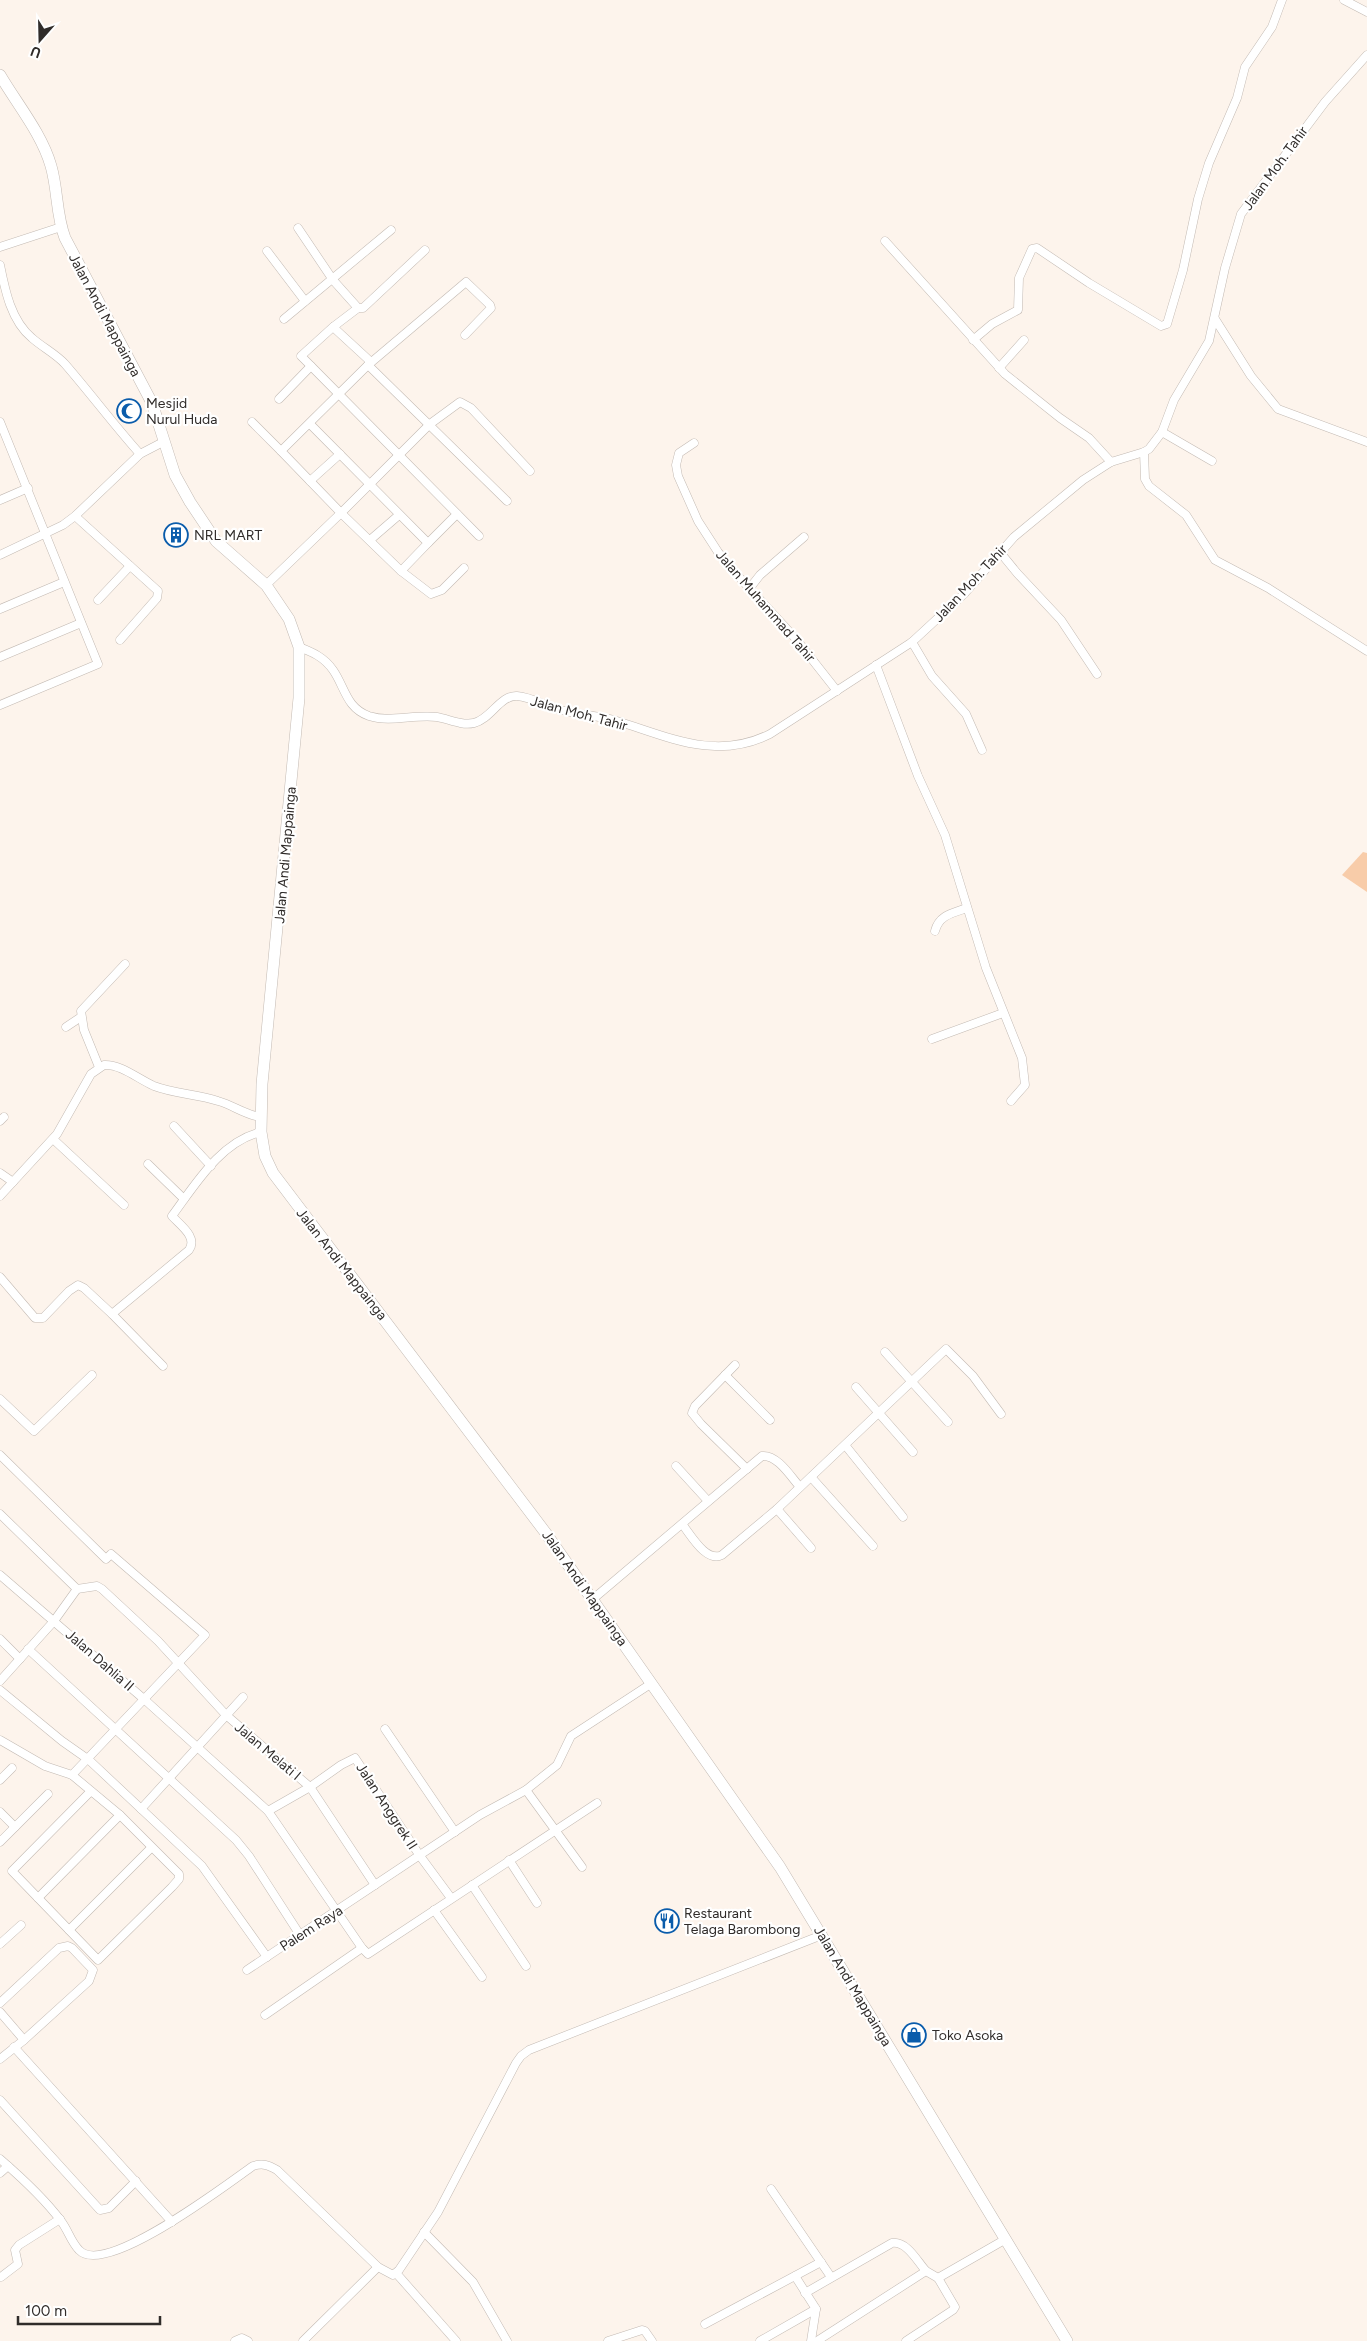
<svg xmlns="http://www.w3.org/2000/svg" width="1367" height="2341" viewBox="0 0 1367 2341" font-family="Figtree,sans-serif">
	<rect width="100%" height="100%" fill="#fdf4ec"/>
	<path fill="#f8cca9" d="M 1363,852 L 1367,853 L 1367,892 L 1342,875 Z"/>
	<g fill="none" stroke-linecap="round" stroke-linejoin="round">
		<g stroke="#c3bab3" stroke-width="9">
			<g id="minor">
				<path d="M 1344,0 L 1367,12"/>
				<path d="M 298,228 L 333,280 L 358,308"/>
				<path d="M 885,241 L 1005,374 L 1060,418 L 1089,438 L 1111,462"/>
				<path d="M 0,247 L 61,227"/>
				<path d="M 267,251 L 305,301"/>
				<path d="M 0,265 C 5,290 11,321 32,338 C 42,347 56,354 65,364 C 91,394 114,425 140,454"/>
				<path d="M 284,319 L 391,230"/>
				<path d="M 1215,319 L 1251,376 L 1278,409 L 1367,442"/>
				<path d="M 333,327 L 358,308 L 363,308 L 425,250"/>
				<path d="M 973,340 L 992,324 L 1018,310 L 1019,278 L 1032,249 L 1037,248 L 1089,283 L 1161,326 L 1167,324 L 1183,270 L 1198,199 L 1209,163 L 1237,98 L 1245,67 L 1272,27 L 1282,0"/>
				<path d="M 368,365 L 466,282 L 490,305 L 491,308 L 465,335"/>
				<path d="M 311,366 L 301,356 L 333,327 L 371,362"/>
				<path d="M 999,368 L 1024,340"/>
				<path d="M 279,399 L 311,366 L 479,536"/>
				<path d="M 0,422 L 98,664 L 0,705"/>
				<path d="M 252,422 L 281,451"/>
				<path d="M 310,424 L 428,543 L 401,571"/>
				<path d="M 1162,432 L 1212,461"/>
				<path d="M 694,443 L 679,453 L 676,465 L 678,476 L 698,521 L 718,552 L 739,577 L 796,639 L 837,691"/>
				<path d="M 1144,452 L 1145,479 L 1149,486 L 1186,515 L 1215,560 L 1268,588 L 1367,651"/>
				<path d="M 310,481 L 340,454"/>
				<path d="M 0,500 L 28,488"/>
				<path d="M 75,516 L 158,591 L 157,598 L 120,640"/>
				<path d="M 370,540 L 399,515"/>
				<path d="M 428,543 L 457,514"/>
				<path d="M 999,551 L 1017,573 L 1061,620 L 1097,674"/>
				<path d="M 0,555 L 63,525 L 75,516 L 140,454 L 165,441"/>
				<path d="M 464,568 L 442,590 L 431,594 L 401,571 L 341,513 L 430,424 L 460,402 L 471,408 L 530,471"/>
				<path d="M 266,585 L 341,513 L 281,451 L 368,365 L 507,501"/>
				<path d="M 749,589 L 760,575 L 804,537"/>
				<path d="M 98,600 L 130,566"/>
				<path d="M 0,609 L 64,582"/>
				<path d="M 912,642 L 932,676 L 966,714 L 982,750"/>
				<path d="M 299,647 C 312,652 324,657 333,670 C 345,687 346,708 369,716 C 391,723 414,714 437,717 C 449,719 461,726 474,723 C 491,719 500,695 517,696 C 531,697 544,705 557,709 C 577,715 597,715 617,721 C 669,737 716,761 770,734 L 912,642 L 964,594 L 1014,537 L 1083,480 L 1111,462 L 1144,452 L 1149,449 L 1162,432 L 1174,400 L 1209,341 L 1225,268 L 1241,214 L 1325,102 L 1367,55"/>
				<path d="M 0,657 L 81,623"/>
				<path d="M 876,665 L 918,776 L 945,835 L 986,968 L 1022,1058 L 1025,1085 L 1011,1101"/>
				<path d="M 935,931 C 939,915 953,913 967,908"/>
				<path d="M 66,1027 L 81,1017"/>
				<path d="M 932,1039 L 1003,1013"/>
				<path d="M 99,1067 L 84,1030 L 81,1011 L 125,964"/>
				<path d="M 0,1121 L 4,1117"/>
				<path d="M 174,1126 L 211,1166"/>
				<path d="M 53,1139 L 124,1205"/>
				<path d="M 148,1164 L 184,1199"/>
				<path d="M 0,1173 L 13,1182"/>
				<path d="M 0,1196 L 57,1134 L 91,1074 L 104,1065 C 121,1064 138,1079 154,1086 C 175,1094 197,1094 218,1101 C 233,1105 245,1115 261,1117"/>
				<path d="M 0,1277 L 35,1318 L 43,1318 L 69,1291 L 78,1285 L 84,1288 L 112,1314 L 189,1250 C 198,1237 180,1225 172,1216 C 195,1185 221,1141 261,1132"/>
				<path d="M 112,1314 L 163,1366"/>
				<path d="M 885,1352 L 948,1422"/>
				<path d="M 735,1365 L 695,1406 L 692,1413 L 701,1424 L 747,1469"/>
				<path d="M 725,1375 L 770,1420"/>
				<path d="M 856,1387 L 913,1452"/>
				<path d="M 0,1399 L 34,1431 L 92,1375"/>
				<path d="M 845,1445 L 903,1517"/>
				<path d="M 0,1455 L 106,1559 L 111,1554 L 205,1635 L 72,1775"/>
				<path d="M 676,1466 L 708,1501"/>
				<path d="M 811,1477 L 873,1546"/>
				<path d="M 777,1509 L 811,1548"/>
				<path d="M 0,1514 L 77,1589"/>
				<path d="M 682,1524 C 691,1535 706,1563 722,1555 L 777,1509 L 946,1349 L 973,1376 L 1001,1414"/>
				<path d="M 0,1575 L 145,1700 L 268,1811 L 310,1787 L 341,1765 L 355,1758 L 420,1856 L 451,1898"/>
				<path d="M 77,1589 L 97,1586 L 102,1589 L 158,1641 L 226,1715 L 310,1787 L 375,1885"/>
				<path d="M 593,1599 L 762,1456 C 777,1454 791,1477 800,1487"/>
				<path d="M 0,1639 L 20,1659"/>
				<path d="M 28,1649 L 236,1840 L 249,1856 L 300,1935"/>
				<path d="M 0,1681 L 54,1621 L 77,1589"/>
				<path d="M 0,1690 L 62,1741 L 89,1760 L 202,1866 L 267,1957"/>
				<path d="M 385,1729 L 455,1832"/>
				<path d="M 0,1740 L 45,1766 L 72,1775 L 120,1815 L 179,1874 L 179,1879 L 172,1887 L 98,1960 L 12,1871 L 91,1791"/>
				<path d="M 0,1780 L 12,1768"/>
				<path d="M 526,1790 L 582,1867"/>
				<path d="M 141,1809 L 243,1697"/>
				<path d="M 268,1811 L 362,1948 L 368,1954 L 597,1803"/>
				<path d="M 0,1812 L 15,1827"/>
				<path d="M 0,1842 L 48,1794"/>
				<path d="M 509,1860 L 537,1903"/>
				<path d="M 472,1885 L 526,1966"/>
				<path d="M 38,1898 L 120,1815"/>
				<path d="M 434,1910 L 482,1977"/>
				<path d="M 69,1930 L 151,1848"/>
				<path d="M 0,1944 L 21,1925"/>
				<path d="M 247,1970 L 480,1815 L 526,1790 L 557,1765 L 571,1736 L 652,1683"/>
				<path d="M 0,2003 L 59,1948 L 68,1946 L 72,1948 L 93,1970 L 89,1981 L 24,2040"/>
				<path d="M 0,2012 L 24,2040 L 0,2059"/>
				<path d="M 265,2015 L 362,1948"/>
				<path d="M 14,2047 L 172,2222"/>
				<path d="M 0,2100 L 100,2210 L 109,2208 L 136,2181"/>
				<path d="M 0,2159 C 22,2178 44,2198 61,2221 C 68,2230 71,2242 79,2250 C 105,2278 227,2184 253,2166 C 263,2163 268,2165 277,2170 L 378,2267 L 393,2275 L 399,2270 L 438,2212 L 516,2063 L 521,2056 L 529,2050 L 822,1935"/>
				<path d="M 0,2173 L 8,2166"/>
				<path d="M 771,2189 L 831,2277"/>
				<path d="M 424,2232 L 473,2282 L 507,2341"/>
				<path d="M 396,2273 L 456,2341"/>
				<path d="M 795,2276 L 816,2309 L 811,2341"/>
				<path d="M 1,2277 L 18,2264 L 15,2250 L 19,2245 L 60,2219"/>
				<path d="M 805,2293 L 892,2243 C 907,2241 917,2261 926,2271"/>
				<path d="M 705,2324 L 821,2262"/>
				<path d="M 235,2341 L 242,2338 L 248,2341"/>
				<path d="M 303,2341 L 378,2267"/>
				<path d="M 608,2341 L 642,2330 L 645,2331 L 652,2341"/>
				<path d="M 760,2341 L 816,2309"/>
				<path d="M 817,2341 L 926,2271 L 938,2278"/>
				<path d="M 906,2341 L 953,2310 L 955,2307 L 938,2278 L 1006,2239"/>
			</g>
		</g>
		<g stroke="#c3bab3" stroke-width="12">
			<path id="primary" d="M 0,75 C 17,104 42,134 51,166 C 58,190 56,215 65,238 L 152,403 L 175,475 L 190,502 L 216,541 L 266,585 L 289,619 L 299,647 L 299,698 L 262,1084 L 261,1132 L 265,1156 L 273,1173 L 545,1532 L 780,1867 L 1067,2341"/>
		</g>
		<use href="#minor" stroke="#fff" stroke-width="8"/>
		<use href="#primary" stroke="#fff" stroke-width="11"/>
	</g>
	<defs>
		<g id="mosque-ring" transform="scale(1.25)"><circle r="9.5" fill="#fff" stroke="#0a5cab" stroke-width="1.5"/><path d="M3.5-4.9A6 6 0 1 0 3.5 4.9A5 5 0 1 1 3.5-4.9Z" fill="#0a5cab"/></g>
		<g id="building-ring" transform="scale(1.25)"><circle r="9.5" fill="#fff" stroke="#0a5cab" stroke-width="1.5"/><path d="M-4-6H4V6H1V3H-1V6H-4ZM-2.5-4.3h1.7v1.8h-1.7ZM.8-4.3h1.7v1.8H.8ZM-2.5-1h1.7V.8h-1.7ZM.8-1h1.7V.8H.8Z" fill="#0a5cab"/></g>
		<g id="restaurant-ring" transform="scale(1.25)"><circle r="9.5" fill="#fff" stroke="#0a5cab" stroke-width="1.5"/><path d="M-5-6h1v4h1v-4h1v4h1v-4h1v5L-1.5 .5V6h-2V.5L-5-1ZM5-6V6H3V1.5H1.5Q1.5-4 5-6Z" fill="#0a5cab"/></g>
		<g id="shop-ring" transform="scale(1.25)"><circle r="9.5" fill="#fff" stroke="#0a5cab" stroke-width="1.5"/><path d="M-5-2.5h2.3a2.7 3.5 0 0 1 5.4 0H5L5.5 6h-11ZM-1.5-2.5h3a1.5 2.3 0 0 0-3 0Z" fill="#0a5cab"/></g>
	</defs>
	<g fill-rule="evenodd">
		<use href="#mosque-ring" x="129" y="411"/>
		<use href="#building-ring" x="176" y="535"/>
		<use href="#restaurant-ring" x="667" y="1921"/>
		<use href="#shop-ring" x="914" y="2035"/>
	</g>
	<g text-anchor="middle" stroke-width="4.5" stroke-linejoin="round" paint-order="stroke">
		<g font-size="14" fill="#302c2a" stroke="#fff">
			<text transform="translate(1275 168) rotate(-54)" y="5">Jalan Moh. Tahir</text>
			<text transform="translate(105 315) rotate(62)" y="5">Jalan Andi Mappainga</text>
			<text transform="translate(970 583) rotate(-47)" y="5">Jalan Moh. Tahir</text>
			<text transform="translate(766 606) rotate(49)" y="5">Jalan Muhammad Tahir</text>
			<text transform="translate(579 713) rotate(15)" y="5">Jalan Moh. Tahir</text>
			<text transform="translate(285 855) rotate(-85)" y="5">Jalan Andi Mappainga</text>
			<text transform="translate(342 1264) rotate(52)" y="5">Jalan Andi Mappainga</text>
			<text transform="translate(585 1588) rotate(55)" y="5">Jalan Andi Mappainga</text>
			<text transform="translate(100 1660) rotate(41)" y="5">Jalan Dahlia II</text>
			<text transform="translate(268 1751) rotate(40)" y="5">Jalan Melati I</text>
			<text transform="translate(387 1806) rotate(57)" y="5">Jalan Anggrek II</text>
			<text transform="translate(311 1928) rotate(-33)" y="5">Palem Raya</text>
			<text transform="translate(853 1986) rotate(59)" y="5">Jalan Andi Mappainga</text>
		</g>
		<g font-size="14" fill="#302c2a" stroke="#fff" text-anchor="start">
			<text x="146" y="408">Mesjid<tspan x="146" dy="16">Nurul Huda</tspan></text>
			<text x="194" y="540">NRL MART</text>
			<text x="684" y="1918">Restaurant<tspan x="684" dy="16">Telaga Barombong</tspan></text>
			<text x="932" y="2040">Toko Asoka</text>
		</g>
	</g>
	<g transform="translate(40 40) rotate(200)" stroke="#ffffff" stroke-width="4" paint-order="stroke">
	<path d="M0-4L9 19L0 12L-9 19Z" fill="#302c2a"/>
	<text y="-8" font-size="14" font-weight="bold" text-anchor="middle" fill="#302c2a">U</text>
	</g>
	<path d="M18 2316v8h142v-8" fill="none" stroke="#302c2a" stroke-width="2.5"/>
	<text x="25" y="2316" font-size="15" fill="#302c2a" stroke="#ffffff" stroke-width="4" paint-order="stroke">100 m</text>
</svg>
